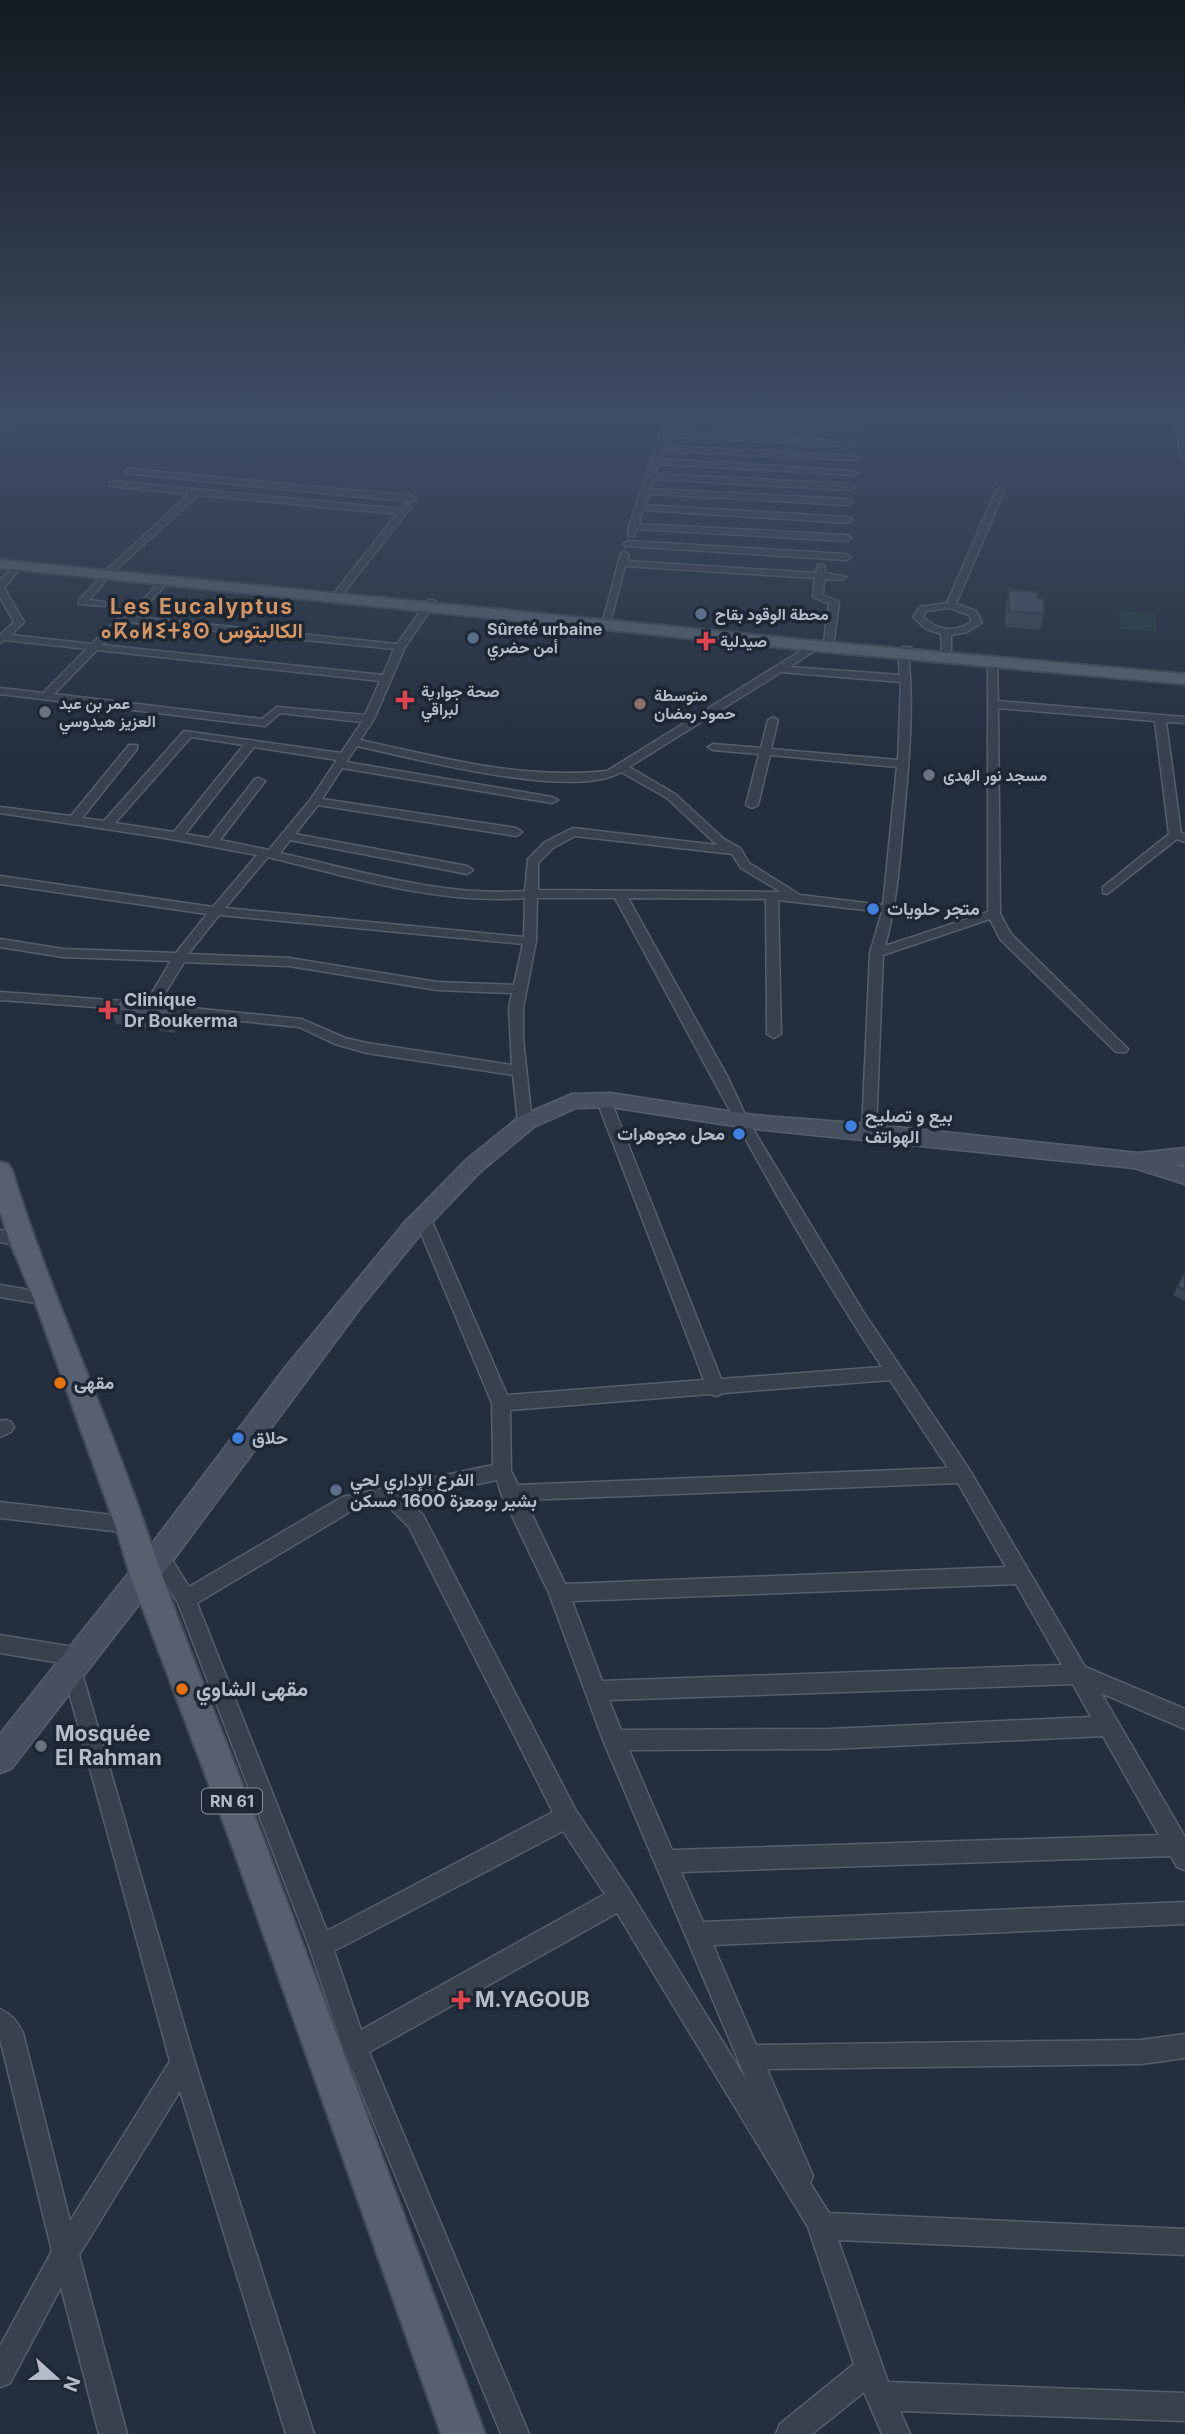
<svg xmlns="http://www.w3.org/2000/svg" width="1185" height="2434" viewBox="0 0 1185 2434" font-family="Inter,Vazirmatn,'Noto Sans Tifinagh',sans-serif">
	<rect width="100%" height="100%" fill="#242f3e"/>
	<path fill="#263c3f" d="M 1119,611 L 1156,614 L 1157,632 L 1120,629 Z"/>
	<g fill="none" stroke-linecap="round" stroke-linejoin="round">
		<g stroke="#565f6c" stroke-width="3">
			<g id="street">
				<path d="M 18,416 L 28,416 L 0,430 L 0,425 Z"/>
				<path d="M 666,416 L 856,427 L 859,431 L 672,421 L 669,431 L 852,442 L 856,444 L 852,446 L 667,436 L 664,446 L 856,456 L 860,458 L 856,460 L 663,451 L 660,459 L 853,471 L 857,473 L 853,475 L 658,464 L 655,474 L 850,484 L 854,487 L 850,490 L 653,479 L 650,489 L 848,499 L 852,502 L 848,505 L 649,494 L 645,505 L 849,517 L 853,520 L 849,523 L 643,510 L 639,524 L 847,535 L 851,538 L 847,541 L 637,529 L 634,536 L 628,536 L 629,526 Z"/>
				<path d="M 1173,416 L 1181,416 L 1185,436 L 1185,458 L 1181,456 Z"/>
				<path d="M 129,469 L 412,496 L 416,499 L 412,502 L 126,473 L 126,469 Z"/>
				<path d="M 113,481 L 401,509 L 407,504 L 411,507 L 342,595 L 336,595 L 336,591 L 397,514 L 198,495 L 112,573 L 89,600 L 105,602 L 105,606 L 79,604 L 79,600 L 109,568 L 189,494 L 110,486 L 110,482 Z"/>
				<path d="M 1000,488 L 1004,491 L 956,604 L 976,611 L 982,622 L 967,632 L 951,635 L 951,652 L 942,654 L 941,634 L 926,629 L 913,617 L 920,607 L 947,603 L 996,491 ZM 950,608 L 969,615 L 972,621 C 957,634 936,630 923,617 L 926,611 Z"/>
				<path d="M 628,541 L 846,554 L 851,557 L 846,560 L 625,546 L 624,544 Z"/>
				<path d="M 624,552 L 629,555 L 627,561 L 816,573 L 818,565 L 824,565 L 825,573 L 846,577 L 841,580 L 824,579 L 823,595 L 839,602 L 834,641 L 829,644 L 824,641 L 829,604 L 813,597 L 815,578 L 625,566 L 611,619 L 603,621 L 621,553 Z"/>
				<path d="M 18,562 L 23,565 L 4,588 L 24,622 L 11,635 L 92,644 L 116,620 L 126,617 L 165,577 L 170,580 L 168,582 L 136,617 L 397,644 L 428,600 L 434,600 L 436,602 L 405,647 L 374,719 L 360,740 C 443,758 522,780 607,771 L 812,644 L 821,646 L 790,667 L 900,675 L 898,653 L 903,647 L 911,647 L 912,649 L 908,654 C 914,706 909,761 904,814 C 900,859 897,902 885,946 L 988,912 L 988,659 L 997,661 L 998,701 L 1185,717 L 1185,723 L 1166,722 L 1181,833 L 1185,834 L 1185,842 L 1177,839 L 1107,894 L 1103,893 L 1103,887 L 1169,834 L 1155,721 L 998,708 L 1000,914 L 1011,934 L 1128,1049 L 1126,1052 L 1116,1052 L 1000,939 L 990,919 L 883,955 L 876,1131 L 874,1135 L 869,1136 L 862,1131 L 870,953 L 882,912 L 778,900 L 781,1034 L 774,1038 L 767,1034 L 766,899 L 628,898 L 727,1076 L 748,1121 L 862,1310 L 969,1469 L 1085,1667 L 1185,1709 L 1185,1729 L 1101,1693 L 1185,1837 L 1185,1870 L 1177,1867 L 1171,1856 L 681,1872 L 703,1922 L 1185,1902 L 1185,1924 L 713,1945 L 756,2045 L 1141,2040 L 1185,2034 L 1185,2058 L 1141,2064 L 767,2069 L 813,2176 L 810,2183 L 829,2213 L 1185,2229 L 1185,2255 L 838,2240 L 888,2382 L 1185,2393 L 1185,2421 L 900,2411 L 910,2434 L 882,2434 L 864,2392 L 812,2434 L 776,2434 L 780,2424 L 854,2364 L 808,2227 L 617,1913 L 369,2052 L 529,2434 L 501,2434 L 343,2047 L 309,1946 L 178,1603 L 149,1556 L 152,1550 L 159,1547 L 166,1550 L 189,1587 L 342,1497 L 493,1465 L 492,1403 L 415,1219 L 417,1215 L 429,1215 L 431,1219 L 507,1395 L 704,1380 L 597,1101 L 604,1096 L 611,1101 L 721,1379 L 882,1367 C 782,1217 702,1056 615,898 L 537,898 L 536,941 L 523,1008 L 523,1039 L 532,1122 L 525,1127 L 518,1122 L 513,1075 L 367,1053 L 335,1044 L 299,1027 L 163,1013 L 156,1009 L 163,1005 L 301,1019 L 345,1038 L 367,1043 L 512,1065 L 509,1008 L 512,993 L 437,990 L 289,966 L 184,962 L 155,1010 L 150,1011 L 144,1006 L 137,1010 L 0,1000 L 0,992 L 137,1002 L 144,1006 L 171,961 L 63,957 L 0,947 L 0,939 L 63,949 L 176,953 L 207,914 L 0,884 L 0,876 L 213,907 L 257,855 L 165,838 L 0,813 L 0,807 L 71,816 L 129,745 L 137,745 L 137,749 L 82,818 L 104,821 L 184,731 L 341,753 L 362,722 L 280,713 L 265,726 L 0,694 L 0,688 L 43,693 L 87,649 L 5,640 L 0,643 L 0,635 L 14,622 L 0,597 L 0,580 ZM 129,622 L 394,649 L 383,675 L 102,645 L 122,624 ZM 97,650 L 380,681 L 365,715 L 277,707 L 262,719 L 54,694 ZM 781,672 L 901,682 L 898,760 L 771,749 L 778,720 L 773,717 L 768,720 L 761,748 L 713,744 L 708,747 L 713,750 L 759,754 L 746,805 L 752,808 L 758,805 L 770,755 L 897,767 L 883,905 L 800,895 L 749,863 L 740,848 L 724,839 L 675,794 L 629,767 ZM 191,737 L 244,745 L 174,832 L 115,823 ZM 357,746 C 412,758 574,801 621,772 L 667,798 L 717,845 L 573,828 L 545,842 L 528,859 L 525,891 C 442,897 360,871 280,853 L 290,840 L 467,874 L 473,870 L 467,866 L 295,834 L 318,805 L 516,836 L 522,832 L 516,828 L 322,799 L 342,768 L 552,803 L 558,800 L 552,797 L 346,762 ZM 254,747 L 337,760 L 311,799 L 269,850 L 220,840 L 265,781 L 259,778 L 255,779 L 209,838 L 185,834 ZM 575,836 L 732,854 L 741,868 L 781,892 L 538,890 L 538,863 L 553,848 ZM 268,857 C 351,877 438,905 525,898 L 524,937 L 225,908 ZM 219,915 L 523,944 L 514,985 L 437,982 L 289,958 L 188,954 ZM 890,1380 L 948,1468 L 518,1485 L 511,1471 L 510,1410 L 710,1394 L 716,1396 L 723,1393 ZM 497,1480 L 501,1493 L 549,1593 L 603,1740 L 747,2081 L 629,1890 L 575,1809 L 423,1515 L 406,1499 ZM 958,1483 L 1006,1567 L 565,1584 L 525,1500 ZM 386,1504 L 409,1527 L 553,1812 L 327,1931 L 197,1603 L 353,1510 ZM 1016,1584 L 1062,1665 L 602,1681 L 572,1601 ZM 1073,1684 L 1091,1717 L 830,1729 L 621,1730 L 609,1700 ZM 1103,1736 L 1159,1835 L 672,1850 L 629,1750 L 830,1749 ZM 563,1831 L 605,1894 L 361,2030 L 334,1951 Z"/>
				<path d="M 0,1230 L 27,1236 L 29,1240 L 27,1244 L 21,1246 L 0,1242 Z"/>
				<path d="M 0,1285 L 47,1293 L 53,1294 L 55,1299 L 53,1304 L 47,1305 L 0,1297 Z"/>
				<path d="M 5,1420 L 11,1422 L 14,1427 L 11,1432 L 0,1437 L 0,1421 Z"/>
				<path d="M 0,1502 L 130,1517 L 137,1519 L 139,1525 L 137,1531 L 130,1533 L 0,1518 Z"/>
				<path d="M 0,1635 L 80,1648 L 87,1650 L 90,1657 L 87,1664 L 80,1666 L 195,2063 L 314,2434 L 286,2434 L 180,2091 L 79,2255 L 127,2434 L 99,2434 L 61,2287 L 10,2383 L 0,2387 L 0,2346 L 52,2251 L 0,2039 L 0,2009 C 11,2014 18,2022 23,2033 L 70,2221 L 170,2061 L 61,1663 L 0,1653 Z"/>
			</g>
		</g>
		<g stroke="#565f6c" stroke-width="3">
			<path id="secondary" d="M 610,1093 L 754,1115 L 868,1124 L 1138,1153 L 1185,1148 L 1185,1164 L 1174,1165 L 1185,1168 L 1185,1184 L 1134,1168 L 754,1129 L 610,1107 L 576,1108 L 534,1127 L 480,1172 L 421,1234 L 361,1307 L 168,1567 L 11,1769 L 0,1773 L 0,1734 L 148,1549 L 284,1369 L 405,1222 L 465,1161 L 519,1117 L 572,1094 Z"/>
		</g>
		<g stroke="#414a57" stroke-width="4">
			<g id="primary">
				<path d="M 0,560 L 816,641 L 1185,674 L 1185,684 L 816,651 L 0,568 Z"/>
				<path d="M 0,1162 L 8,1164 L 12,1170 C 49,1291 104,1406 145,1526 C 181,1633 225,1737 265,1843 C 339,2039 412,2237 485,2434 L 441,2434 L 230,1840 L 130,1575 L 115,1525 L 34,1299 L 9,1240 L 0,1211 Z"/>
			</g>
		</g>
		<use href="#street" fill="#38414e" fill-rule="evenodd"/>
		<use href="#secondary" fill="#465061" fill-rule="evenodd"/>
		<use href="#primary" fill="#56606e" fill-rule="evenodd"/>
	</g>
	<g fill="#3b4654">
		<path d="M 1009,589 L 1038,598 L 1044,614 L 1040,630 L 1005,627 L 1006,605 Z"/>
		<path d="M 181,1006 L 184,1020 L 175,1033 L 116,1024 L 112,1010 Z"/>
		<path d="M 1185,1272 L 1185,1301 L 1173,1295 Z"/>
	</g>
	<path fill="#303945" d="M 181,1006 L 184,1020 L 175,1033 L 172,1020 Z"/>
	<g fill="#455162" stroke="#303945" stroke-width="2">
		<path d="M 1009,589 L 1038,592 L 1038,598 L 1044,599 L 1044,614 L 1009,611 Z"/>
		<path d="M 120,1000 L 181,1006 L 172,1020 L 112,1010 Z"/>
		<path d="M 1185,1272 L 1185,1290 L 1177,1286 Z"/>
	</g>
	<linearGradient id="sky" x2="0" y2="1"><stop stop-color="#141a22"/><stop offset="0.55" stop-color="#3f4d63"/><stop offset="1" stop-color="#3f4d63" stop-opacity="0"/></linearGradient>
	<rect width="1185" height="757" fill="url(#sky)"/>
	<g fill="#5c6f8a" stroke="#1d2633" stroke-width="2.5">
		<circle cx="701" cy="614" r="7"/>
		<circle cx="473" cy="638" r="7"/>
		<circle cx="336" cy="1490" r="7"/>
	</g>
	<g fill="#e0444e" stroke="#1d2633" stroke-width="2.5">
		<path d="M702.5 630.5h7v7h7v7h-7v7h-7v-7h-7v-7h7z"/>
		<path d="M401.5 689.5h7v7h7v7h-7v7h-7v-7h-7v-7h7z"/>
		<path d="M104.5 999.5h7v7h7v7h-7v7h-7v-7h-7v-7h7z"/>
		<path d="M457.5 1989.5h7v7h7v7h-7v7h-7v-7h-7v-7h7z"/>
	</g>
	<circle fill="#8d6e63" stroke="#1d2633" stroke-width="2.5" cx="640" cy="704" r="7"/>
	<g fill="#6b7280" stroke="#1d2633" stroke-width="2.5">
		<circle cx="45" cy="712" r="7"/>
		<circle cx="929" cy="775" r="7"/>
		<circle cx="41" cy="1746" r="7"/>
	</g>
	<g fill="#3f7fe0" stroke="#1d2633" stroke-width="2.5">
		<circle cx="873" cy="909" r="7"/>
		<circle cx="851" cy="1126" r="7"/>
		<circle cx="739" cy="1134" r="7"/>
		<circle cx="238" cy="1438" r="7"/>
	</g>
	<g fill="#e8710a" stroke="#1d2633" stroke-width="2.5">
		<circle cx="60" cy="1383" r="7"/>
		<circle cx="182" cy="1689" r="7"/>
	</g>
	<g text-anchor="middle" stroke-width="7" stroke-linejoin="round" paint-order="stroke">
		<g font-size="16" font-weight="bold" fill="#b4bcc9" stroke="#1d2633" text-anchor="start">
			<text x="715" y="620">محطة الوقود بقاح</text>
			<text x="487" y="635">Sûreté urbaine<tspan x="487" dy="18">أمن حضري</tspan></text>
			<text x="720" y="647">صيدلية</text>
			<text x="421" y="697">صحة جوارية<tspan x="421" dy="18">لبراقي</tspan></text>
			<text x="654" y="701">متوسطة<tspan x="654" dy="18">حمود رمضان</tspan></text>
			<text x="59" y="709">عمر بن عبد<tspan x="59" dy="18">العزيز هيدوسي</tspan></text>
			<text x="943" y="781">مسجد نور الهدى</text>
		</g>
		<rect fill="#1d2633" stroke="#878f9c" stroke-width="2" x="202" y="1788.5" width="60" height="25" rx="5"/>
		<g font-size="16" font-weight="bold" fill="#b4bcc9">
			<text x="232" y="1807">RN 61</text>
		</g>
		<g font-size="18" font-weight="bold" fill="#b4bcc9" stroke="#1d2633" text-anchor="start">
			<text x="887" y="915">متجر حلويات</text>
			<text x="124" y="1006">Clinique<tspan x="124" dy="21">Dr Boukerma</tspan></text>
			<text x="865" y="1122">بيع و تصليح<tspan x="865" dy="21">الهواتف</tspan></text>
			<text x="725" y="1140" text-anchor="end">محل مجوهرات</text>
			<text x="74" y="1389">مقهى</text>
			<text x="252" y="1444">حلاق</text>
			<text x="350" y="1486">الفرع الإداري لحي<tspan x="350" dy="21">بشير بومعزة 1600 مسكن</tspan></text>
		</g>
		<g font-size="21" font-weight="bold" letter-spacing="2" fill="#d59563" stroke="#1d2633">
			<text x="202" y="614">Les Eucalyptus<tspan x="202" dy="24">ⴰⴽⴰⵍⵉⵜⵓⵙ الكاليتوس</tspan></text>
		</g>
		<g font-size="21" font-weight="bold" fill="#b4bcc9" stroke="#1d2633" text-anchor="start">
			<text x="196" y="1696">مقهى الشاوي</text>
			<text x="55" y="1741">Mosquée<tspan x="55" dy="24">El Rahman</tspan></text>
			<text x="475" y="2007">M.YAGOUB</text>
		</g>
	</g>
	<g transform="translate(56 2378) rotate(111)" stroke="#1d2633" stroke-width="5" paint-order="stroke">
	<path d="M0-5L12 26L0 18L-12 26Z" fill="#b4bcc9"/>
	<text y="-10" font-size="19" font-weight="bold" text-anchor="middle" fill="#b4bcc9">N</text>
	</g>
</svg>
